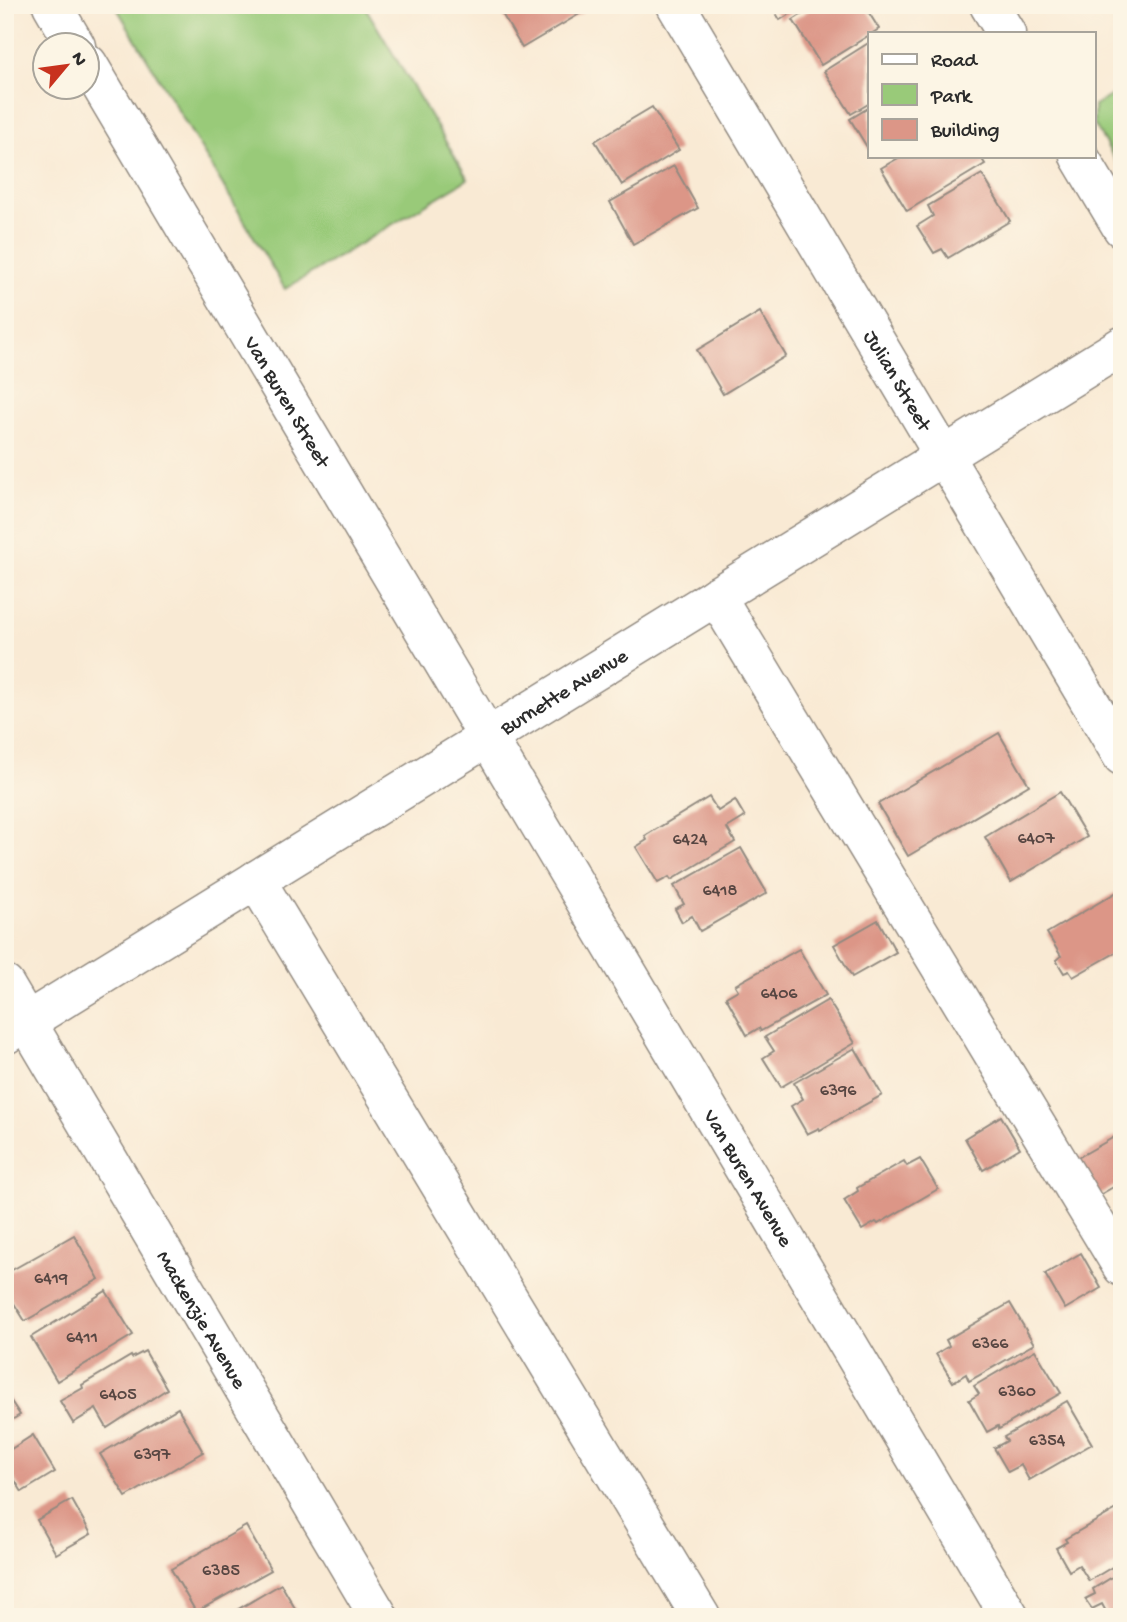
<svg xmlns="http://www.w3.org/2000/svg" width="1127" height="1622" viewBox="0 0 1127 1622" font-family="'Gochi Hand',sans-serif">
	<rect width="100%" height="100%" fill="#fcf5e5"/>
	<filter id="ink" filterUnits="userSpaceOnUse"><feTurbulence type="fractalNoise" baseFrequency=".0143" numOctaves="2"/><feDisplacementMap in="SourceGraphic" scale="14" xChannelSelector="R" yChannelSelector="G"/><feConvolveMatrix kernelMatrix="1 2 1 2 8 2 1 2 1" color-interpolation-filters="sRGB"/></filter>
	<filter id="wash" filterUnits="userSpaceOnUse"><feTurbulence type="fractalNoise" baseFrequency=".00686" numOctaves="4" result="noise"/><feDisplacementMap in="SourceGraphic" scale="28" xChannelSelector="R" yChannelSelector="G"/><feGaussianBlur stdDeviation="1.57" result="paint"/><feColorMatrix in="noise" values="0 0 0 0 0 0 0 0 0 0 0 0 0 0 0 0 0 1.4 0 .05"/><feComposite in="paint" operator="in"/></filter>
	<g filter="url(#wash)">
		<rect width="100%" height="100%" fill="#f9ead4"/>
		<g fill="#99ca79" stroke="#627a52" stroke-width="2">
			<path d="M 115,5 L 364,5 L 468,179 L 285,289 Z"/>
			<path d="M 1122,89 L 1122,171 L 1094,124 L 1094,106 Z"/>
		</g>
		<g id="blocks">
			<g fill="#dc9687">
				<path d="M 497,5 L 579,5 L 583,12 L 522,48 Z"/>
				<path d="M 771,5 L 805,5 L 780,20 Z"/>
				<path d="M 817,5 L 864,5 L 879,29 L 821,65 L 793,20 Z"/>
				<path d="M 870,42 L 870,103 L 851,114 L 824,71 Z"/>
				<path d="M 652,107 L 679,150 L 622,185 L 595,141 Z"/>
				<path d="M 870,107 L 870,152 L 850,119 Z"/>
				<path d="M 902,156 L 980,156 L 985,164 L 907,211 L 881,168 Z"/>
				<path d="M 674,166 L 698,208 L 633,244 L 610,202 Z"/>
				<path d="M 982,174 L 1010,221 L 948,258 L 942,249 L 934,253 L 917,226 L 933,216 L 928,206 Z"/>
				<path d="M 760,312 L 786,356 L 723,394 L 697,350 Z"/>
				<path d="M 999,733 L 1029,785 L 908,856 L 878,804 Z"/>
				<path d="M 1060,792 L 1087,837 L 1011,882 L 985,837 Z"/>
				<path d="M 709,797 L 718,811 L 735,800 L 745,817 L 727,828 L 735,842 L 671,880 L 669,877 L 658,883 L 636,847 L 647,840 L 645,836 Z"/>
				<path d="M 741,848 L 767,893 L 700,931 L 692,916 L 682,922 L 675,909 L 684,904 L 674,886 Z"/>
				<path d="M 1117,892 L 1122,899 L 1122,949 L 1073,977 L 1069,971 L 1064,973 L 1056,960 L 1061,956 L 1047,933 Z"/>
				<path d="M 878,920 L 896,952 L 852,977 L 834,945 Z"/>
				<path d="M 799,949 L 826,995 L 761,1031 L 759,1028 L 747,1035 L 726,997 L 738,990 L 735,985 Z"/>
				<path d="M 828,1000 L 855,1043 L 781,1087 L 763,1058 L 774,1051 L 765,1037 Z"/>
				<path d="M 855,1048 L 882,1095 L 820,1130 L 819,1128 L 807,1134 L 791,1106 L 803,1099 L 794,1083 Z"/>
				<path d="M 1001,1116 L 1020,1148 L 983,1170 L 965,1138 Z"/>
				<path d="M 1116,1136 L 1122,1146 L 1122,1182 L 1096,1197 L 1074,1160 Z"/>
				<path d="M 920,1159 L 938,1189 L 878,1224 L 876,1222 L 862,1230 L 844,1200 L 858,1191 L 857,1188 L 904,1161 L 907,1166 Z"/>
				<path d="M 74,1235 L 99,1279 L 25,1321 L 5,1289 L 5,1274 Z"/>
				<path d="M 1081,1253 L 1101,1288 L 1065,1309 L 1045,1274 Z"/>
				<path d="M 106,1291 L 133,1335 L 57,1381 L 31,1337 Z"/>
				<path d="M 1010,1303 L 1034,1344 L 969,1381 L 966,1374 L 953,1382 L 936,1354 L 949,1346 L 946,1340 Z"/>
				<path d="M 1035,1350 L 1061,1393 L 999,1429 L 998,1426 L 987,1432 L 969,1400 L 979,1394 L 974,1386 Z"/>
				<path d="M 145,1351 L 167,1389 L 107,1428 L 96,1409 L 73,1423 L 60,1401 L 83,1388 L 82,1385 L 131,1356 L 132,1358 Z"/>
				<path d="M 5,1392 L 20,1415 L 5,1424 Z"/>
				<path d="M 1067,1401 L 1092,1444 L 1029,1480 L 1021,1465 L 1008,1472 L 994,1448 L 1007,1441 L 1004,1437 Z"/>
				<path d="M 178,1408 L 203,1452 L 126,1497 L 100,1454 Z"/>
				<path d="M 33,1435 L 55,1472 L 22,1492 L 5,1464 L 5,1453 Z"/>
				<path d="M 72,1500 L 91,1534 L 56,1554 L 37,1520 Z"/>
				<path d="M 1122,1506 L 1122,1561 L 1089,1581 L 1079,1565 L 1069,1571 L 1056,1548 L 1067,1542 L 1065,1539 Z"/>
				<path d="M 246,1526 L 271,1570 L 196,1612 L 171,1569 Z"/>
				<path d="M 1122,1571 L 1122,1617 L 1109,1617 L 1102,1604 L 1092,1609 L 1085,1599 L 1095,1594 L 1093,1589 Z"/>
				<path d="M 281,1584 L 300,1617 L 225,1617 Z"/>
			</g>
		</g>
	</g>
	<g filter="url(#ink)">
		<use href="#blocks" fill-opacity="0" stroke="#928a80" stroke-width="2"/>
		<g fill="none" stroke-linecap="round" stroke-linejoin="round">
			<g stroke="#928a80" stroke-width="41">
				<g id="minor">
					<path d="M 52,5 L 76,46"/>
					<path id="s1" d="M 676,5 L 1122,756"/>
					<path d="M 989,5 L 1006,33"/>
					<path id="s2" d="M 88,64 L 1010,1617"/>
					<path d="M 1079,156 L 1122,228"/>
					<path d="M 716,596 L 1122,1267"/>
					<path d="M 256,880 L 701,1617"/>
					<path id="s3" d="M 5,985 L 379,1617"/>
					<path id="s4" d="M 5,1035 L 1122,346"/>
				</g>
			</g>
			<use href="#minor" stroke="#fff" stroke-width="38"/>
		</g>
	</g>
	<g text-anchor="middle" stroke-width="7" stroke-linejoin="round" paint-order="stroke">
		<g font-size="18" fill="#574642">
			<text x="1036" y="843">6407</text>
			<text x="690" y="844">6424</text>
			<text x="720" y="895">6418</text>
			<text x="779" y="998">6406</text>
			<text x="838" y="1095">6396</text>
			<text x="51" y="1283">6419</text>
			<text x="82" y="1342">6411</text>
			<text x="990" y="1348">6366</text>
			<text x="1017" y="1396">6360</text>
			<text x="118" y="1399">6405</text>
			<text x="1047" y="1445">6354</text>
			<text x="152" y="1459">6397</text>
			<text x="221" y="1575">6385</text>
		</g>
		<g font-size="21" fill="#2b2b2b" stroke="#fcf5e5">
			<text dy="7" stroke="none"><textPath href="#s1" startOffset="436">Julian Street</textPath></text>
			<text dy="7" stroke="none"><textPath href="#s2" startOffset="392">Van Buren Street</textPath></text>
			<text dy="7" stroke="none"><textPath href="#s4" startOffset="656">Burnette Avenue</textPath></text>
			<text dy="7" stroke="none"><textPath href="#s2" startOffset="1295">Van Buren Avenue</textPath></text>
			<text dy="7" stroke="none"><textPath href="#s3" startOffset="388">Mackenzie Avenue</textPath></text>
		</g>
	</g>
	<rect width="1127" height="1622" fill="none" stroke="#fcf5e5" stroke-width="28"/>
	<rect x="868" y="32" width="228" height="126" fill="#fcf5e5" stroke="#a8a49b" stroke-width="2"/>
	<rect x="882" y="54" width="35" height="10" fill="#ffffff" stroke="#a8a49b" stroke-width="2"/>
	<text x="931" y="66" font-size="21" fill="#2b2b2b">Road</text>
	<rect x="882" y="84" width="35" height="21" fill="#99ca79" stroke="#a8a49b" stroke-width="2"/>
	<text x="931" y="102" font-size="21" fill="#2b2b2b">Park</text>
	<rect x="882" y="119" width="35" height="21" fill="#dc9687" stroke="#a8a49b" stroke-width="2"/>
	<text x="931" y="136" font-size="21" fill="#2b2b2b">Building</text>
	<g transform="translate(66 66) rotate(61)"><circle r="33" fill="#fcf5e5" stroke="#a8a49b" stroke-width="2"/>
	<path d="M0-5L12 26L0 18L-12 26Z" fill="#c8321e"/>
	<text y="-10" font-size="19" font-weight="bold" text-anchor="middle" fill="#2b2b2b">N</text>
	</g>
</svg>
